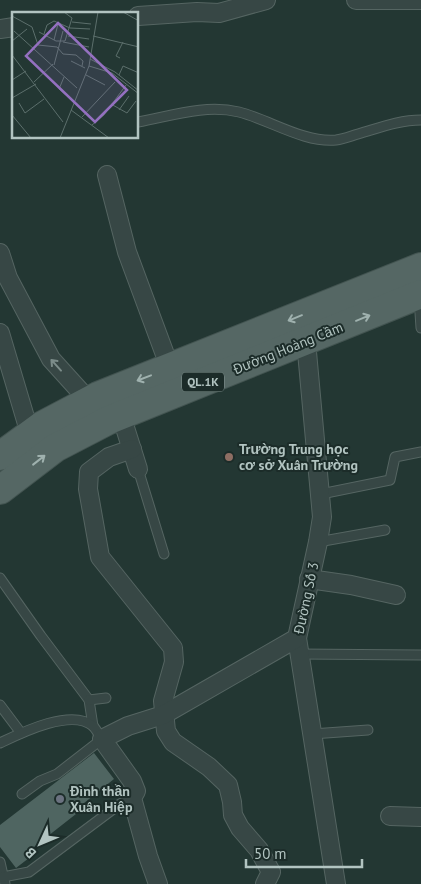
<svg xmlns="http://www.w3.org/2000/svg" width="421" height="884" viewBox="0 0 421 884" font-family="'PT Sans',sans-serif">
	<rect width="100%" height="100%" fill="#233733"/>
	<path fill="#4f6561" d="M 94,753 L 114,779 L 74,811 L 76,814 L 25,854 L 29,858 L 16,868 L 0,847 L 0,825 Z"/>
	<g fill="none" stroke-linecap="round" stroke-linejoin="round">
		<g stroke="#556562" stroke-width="11">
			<g id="service">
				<path d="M 138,122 C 171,116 205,104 239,112 C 270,120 304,143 336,140 C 344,139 351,136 358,134 C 379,128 399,120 421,120"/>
				<path d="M 419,298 L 421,328"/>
				<path d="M 138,469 L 164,554"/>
				<path d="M 321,494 L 390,480 L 395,457 L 421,452"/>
				<path d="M 318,542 L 385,530"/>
				<path d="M 0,578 L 41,636 L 89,700 L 93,726"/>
				<path d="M 299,654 L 421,655"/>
				<path d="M 89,700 L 106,698"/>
				<path d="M 0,705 L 21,733"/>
				<path d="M 312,734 L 368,730"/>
				<path d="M 0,743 C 21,733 71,708 93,726 C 96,729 99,735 102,739 L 57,774 L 40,781 L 22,794"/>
				<path d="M 0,862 L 5,884"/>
				<path d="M 3,877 L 29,872 L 120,804 L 132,798"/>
			</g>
		</g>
		<g stroke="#556562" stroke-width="20">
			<g id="minor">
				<path d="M 356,0 L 421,0"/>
				<path d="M 138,16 L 197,12 L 219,13 L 266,0"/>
				<path d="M 0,29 L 14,27"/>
				<path d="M 107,175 L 127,252 L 170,368"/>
				<path d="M 0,253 L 8,278 L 51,359 L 89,401"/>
				<path d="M 0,333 L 30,434"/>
				<path d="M 306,341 L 322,517 L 318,542 L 297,638 L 336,884"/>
				<path d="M 121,415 L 138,469"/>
				<path d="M 132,449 L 109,457 L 89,472 L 88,489 L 100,557 L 173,648 L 174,662 L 163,701 L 166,731 L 173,742 L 209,767 L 228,785 L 232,802 L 233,815 L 240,828 L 259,850 L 271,872 L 265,884"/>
				<path d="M 309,579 L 351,585 L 396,595"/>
				<path d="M 390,816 L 421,817"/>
				<path d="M 158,884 L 148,856 L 132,798 L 136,791 L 132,781 L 102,739 L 128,726 L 163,715 L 297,638"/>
			</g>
		</g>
		<g stroke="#435451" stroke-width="30">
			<g id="primary">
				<path d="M 0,456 L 41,426 L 98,396 L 421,267"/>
				<path d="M 0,490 L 55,448 L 109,420 L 421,294"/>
			</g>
		</g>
		<use href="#service" stroke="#374745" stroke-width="9"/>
		<use href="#minor" stroke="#374745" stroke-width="18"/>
		<use href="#primary" stroke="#556764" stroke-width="28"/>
	</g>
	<defs><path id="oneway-shaft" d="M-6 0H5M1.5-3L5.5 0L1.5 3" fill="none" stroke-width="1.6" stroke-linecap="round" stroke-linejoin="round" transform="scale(1.25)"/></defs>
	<g stroke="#9fb1ae">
		<use href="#oneway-shaft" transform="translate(295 318) rotate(158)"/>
		<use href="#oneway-shaft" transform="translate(363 318) rotate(-22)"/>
		<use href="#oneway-shaft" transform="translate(144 378) rotate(159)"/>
		<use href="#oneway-shaft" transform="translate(39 460) rotate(-38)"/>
	</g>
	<use stroke="#7b8c89" href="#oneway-shaft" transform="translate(56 365) rotate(-132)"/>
	<circle fill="#8d6e63" stroke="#1c2c29" stroke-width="2" cx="229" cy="457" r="5"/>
	<circle fill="#6b7280" stroke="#1c2c29" stroke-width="2" cx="60" cy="799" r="5"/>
	<g text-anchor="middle" stroke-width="4" stroke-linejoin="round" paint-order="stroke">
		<rect fill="#1c2c29" stroke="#859693" stroke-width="1" x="182" y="372.5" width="42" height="19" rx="4"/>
		<g font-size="12" font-weight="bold" fill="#b2c4c1">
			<text x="203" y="386">QL.1K</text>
		</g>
		<g font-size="14" fill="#b2c4c1" stroke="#1c2c29">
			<text transform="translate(288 348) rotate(-22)" y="5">Đường Hoàng Cầm</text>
			<text transform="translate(306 598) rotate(-78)" y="5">Đường Số 3</text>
		</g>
		<g font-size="14" font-weight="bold" fill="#b2c4c1" stroke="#1c2c29" text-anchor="start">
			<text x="239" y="454">Trường Trung học<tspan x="239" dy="16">cơ sở Xuân Trường</tspan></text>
			<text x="70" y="796">Đình thần<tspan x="70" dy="16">Xuân Hiệp</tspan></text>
		</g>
	</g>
	<g transform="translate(12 12)">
		<rect width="126" height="126" fill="#233733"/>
		<path fill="none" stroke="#5c6f6c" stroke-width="1" d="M 111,0 L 127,9M 0,4 L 20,15 L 26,33 L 45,35 L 51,42 L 64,43 L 71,49 L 70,54M 60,10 L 79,12M 58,16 L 78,17M 2,19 L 65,76M 27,20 L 44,29 L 53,29 L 60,6 L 52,0M 32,22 L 35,13 L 42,9 L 58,16M 56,24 L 77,27M 81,24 L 127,35M 42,28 L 46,12M 0,29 L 15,17M 51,30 L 77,35M 0,43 L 51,110M 108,46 L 104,44 L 111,30M 78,47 L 103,60 L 127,79M 59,49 L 73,56M 42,53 L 51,19M 77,54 L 100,61 L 127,82M 74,63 L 93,73M 107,63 L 111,54 L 127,61M 52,65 L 47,77 L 60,88M 0,68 L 14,59M 22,70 L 41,52M 0,86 L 24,72M 7,91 L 13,101 L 32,87M 99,92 L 115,101 L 124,89M 59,98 L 97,126M 107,98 L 117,84M 0,103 L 19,126M 70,105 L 103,70M 80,113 L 92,103 L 114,73M 48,126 L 77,54 L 86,0"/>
		<path fill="#9470c0" fill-opacity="0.15" stroke="#9470c0" stroke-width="2.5" d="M 46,11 L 115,78 L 83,110 L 14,44 Z"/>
		<rect width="126" height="126" fill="none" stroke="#b2c4c1" stroke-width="2.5"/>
	</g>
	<g transform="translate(40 844) rotate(226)" stroke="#1c2c29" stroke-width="4" paint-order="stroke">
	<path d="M0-4L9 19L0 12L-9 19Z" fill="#b2c4c1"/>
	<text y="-8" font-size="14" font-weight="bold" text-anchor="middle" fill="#b2c4c1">B</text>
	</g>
	<path d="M246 859v8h116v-8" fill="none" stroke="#b2c4c1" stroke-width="2.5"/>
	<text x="254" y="859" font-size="15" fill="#b2c4c1" stroke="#1c2c29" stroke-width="4" paint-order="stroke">50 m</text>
</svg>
